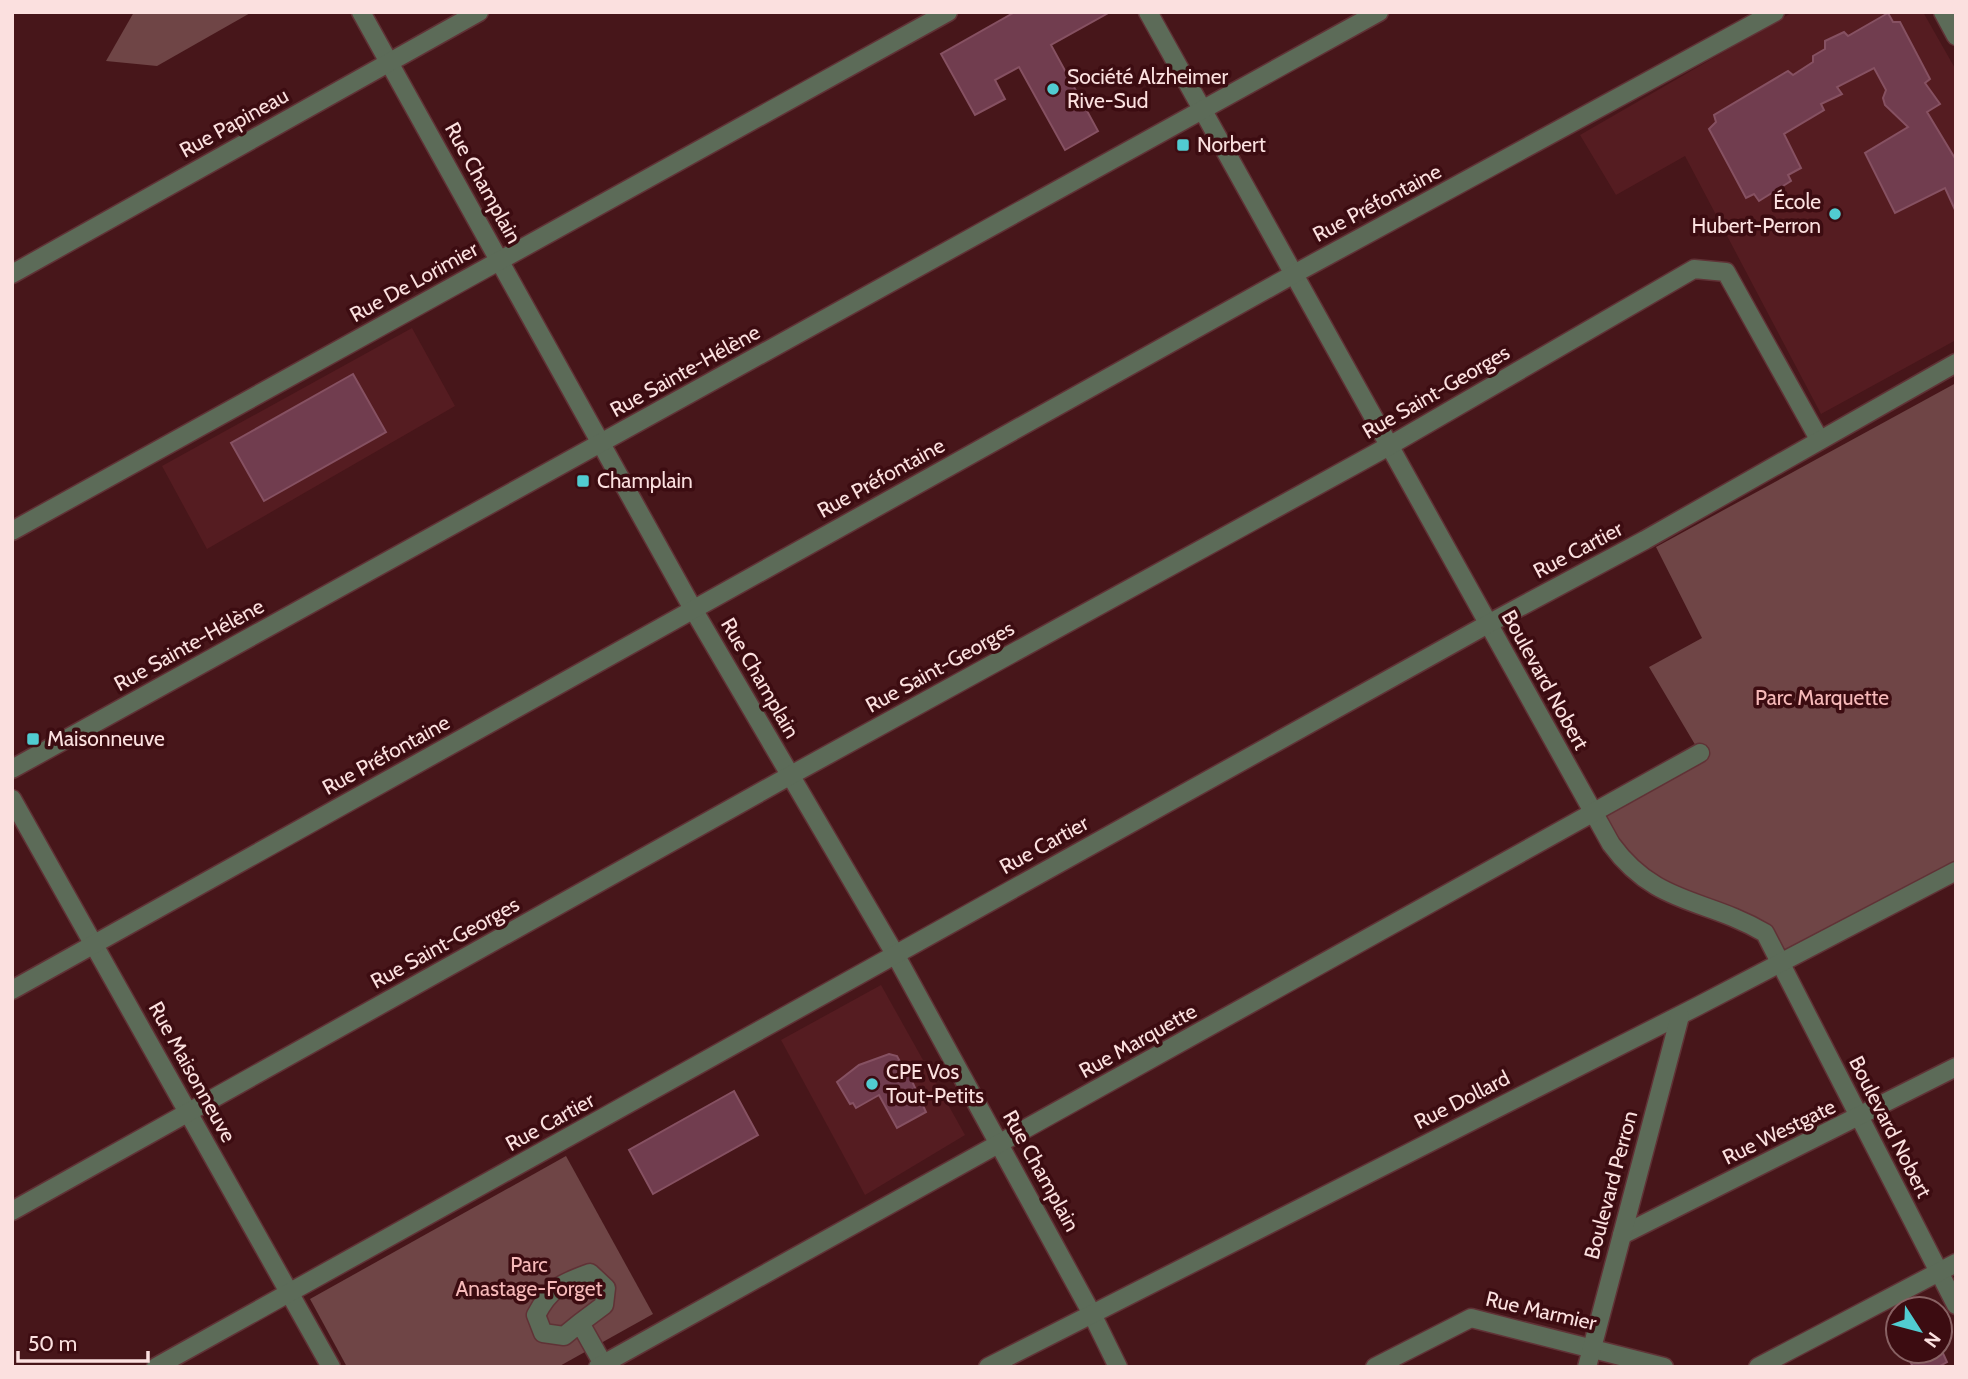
<svg xmlns="http://www.w3.org/2000/svg" width="1968" height="1379" viewBox="0 0 1968 1379" font-family="Cabin,sans-serif">
	<rect width="100%" height="100%" fill="#47161a"/>
	<g fill="#551c21">
		<path d="M 1793,12 L 1923,12 L 1956,70 L 1956,340 L 1821,414 L 1685,156 L 1616,195 L 1580,135 Z"/>
		<path d="M 412,328 L 455,406 L 207,549 L 162,466 Z"/>
		<path d="M 881,985 L 965,1135 L 865,1195 L 781,1040 Z"/>
	</g>
	<g fill="#6f4546">
		<path d="M 134,12 L 252,12 L 157,66 L 106,61 Z"/>
		<path d="M 1956,383 L 1956,863 L 1780,963 L 1761,924 L 1739,909 L 1665,886 L 1611,844 L 1592,811 L 1700,753 L 1649,667 L 1702,638 L 1656,547 Z"/>
		<path d="M 566,1156 L 653,1314 L 558,1367 L 347,1367 L 310,1299 Z"/>
	</g>
	<g fill="#713d4f" stroke="#865162" stroke-width="2">
		<path d="M 1015,12 L 1110,12 L 1051,45 L 1098,131 L 1065,150 L 1019,67 L 995,80 L 1005,99 L 975,115 L 941,54 Z"/>
		<path d="M 1888,13 L 1893,22 L 1900,22 L 1930,79 L 1925,83 L 1940,104 L 1927,112 L 1956,160 L 1956,212 L 1945,188 L 1895,213 L 1865,153 L 1908,127 L 1885,105 L 1883,98 L 1886,90 L 1874,68 L 1837,87 L 1842,94 L 1821,104 L 1824,110 L 1784,134 L 1801,168 L 1788,175 L 1791,181 L 1759,201 L 1754,194 L 1746,198 L 1709,129 L 1716,122 L 1714,115 L 1788,71 L 1793,75 L 1813,62 L 1813,56 L 1825,49 L 1825,41 L 1844,32 L 1848,36 Z"/>
		<path d="M 353,374 L 386,432 L 264,501 L 231,443 Z"/>
		<path d="M 889,1054 L 897,1056 L 905,1071 L 907,1070 L 926,1112 L 897,1128 L 879,1095 L 856,1108 L 853,1103 L 850,1104 L 837,1082 L 859,1065 Z"/>
		<path d="M 734,1091 L 758,1135 L 653,1194 L 629,1150 Z"/>
		<path d="M 1905,1351 L 1942,1351 L 1947,1362 L 1938,1367 L 1913,1367 Z"/>
	</g>
	<g fill="none" stroke-linecap="round" stroke-linejoin="round">
		<g stroke="#603236" stroke-width="21">
			<g id="minor">
				<path d="M 361,12 L 693,609 L 895,954 L 1092,1314 L 1118,1367"/>
				<path d="M 1148,12 L 1611,844 C 1656,906 1706,898 1765,933 L 1956,1305"/>
				<path d="M 1943,12 L 1956,36"/>
				<path d="M 12,274 L 479,12"/>
				<path d="M 12,531 L 948,12"/>
				<path d="M 12,769 L 1379,12"/>
				<path d="M 12,799 L 331,1367"/>
				<path d="M 12,990 L 1294,274 L 1775,12"/>
				<path d="M 12,1211 L 791,775 L 1389,446 L 1694,269 L 1726,272 L 1819,439"/>
				<path d="M 1622,1235 L 1956,1067"/>
				<path d="M 580,1323 L 564,1336 L 543,1333 L 536,1315 C 550,1288 562,1283 590,1273 L 606,1288 L 604,1305 L 580,1323 L 603,1364"/>
				<path d="M 156,1367 L 1488,624 L 1645,540 L 1956,363"/>
				<path d="M 598,1367 L 1700,753"/>
				<path d="M 988,1367 L 1698,1006 L 1956,871"/>
				<path d="M 1375,1367 L 1471,1318 L 1664,1367"/>
				<path d="M 1587,1367 L 1680,1016"/>
				<path d="M 1758,1367 L 1956,1263"/>
			</g>
		</g>
		<use href="#minor" stroke="#5c6b58" stroke-width="18"/>
	</g>
	<g fill="#51ccd1" stroke="#3c0c11" stroke-width="2.5">
		<circle cx="1053" cy="89" r="7"/>
		<rect x="1176" y="138" width="14" height="14" rx="3.5"/>
		<circle cx="1835" cy="214" r="7"/>
		<rect x="576" y="474" width="14" height="14" rx="3.5"/>
		<rect x="26" y="732" width="14" height="14" rx="3.5"/>
		<circle cx="872" cy="1084" r="7"/>
	</g>
	<g text-anchor="middle" stroke-width="7" stroke-linejoin="round" paint-order="stroke">
		<g font-size="21" fill="#fbe0df" stroke="#3c0c11" text-anchor="start">
			<text x="1067" y="84">Société Alzheimer<tspan x="1067" dy="24">Rive-Sud</tspan></text>
			<text x="1197" y="152">Norbert</text>
			<text x="1821" y="209" text-anchor="end">École<tspan x="1821" dy="24">Hubert-Perron</tspan></text>
			<text x="597" y="488">Champlain</text>
			<text x="47" y="746">Maisonneuve</text>
			<text x="886" y="1079">CPE Vos<tspan x="886" dy="24">Tout-Petits</tspan></text>
		</g>
		<g font-size="21" fill="#fbe0df" stroke="#3c0c11">
			<text transform="translate(234 123) rotate(-29)" y="7">Rue Papineau</text>
			<text transform="translate(483 183) rotate(61)" y="7">Rue Champlain</text>
			<text transform="translate(1377 203) rotate(-28)" y="7">Rue Préfontaine</text>
			<text transform="translate(414 282) rotate(-29)" y="7">Rue De Lorimier</text>
			<text transform="translate(685 371) rotate(-29)" y="7">Rue Sainte-Hélène</text>
			<text transform="translate(1436 392) rotate(-30)" y="7">Rue Saint-Georges</text>
			<text transform="translate(881 478) rotate(-29)" y="7">Rue Préfontaine</text>
			<text transform="translate(1578 550) rotate(-28)" y="7">Rue Cartier</text>
			<text transform="translate(189 645) rotate(-29)" y="7">Rue Sainte-Hélène</text>
			<text transform="translate(940 667) rotate(-29)" y="7">Rue Saint-Georges</text>
			<text transform="translate(760 678) rotate(60)" y="7">Rue Champlain</text>
			<text transform="translate(1545 680) rotate(61)" y="7">Boulevard Nobert</text>
			<text transform="translate(386 755) rotate(-29)" y="7">Rue Préfontaine</text>
			<text transform="translate(1044 845) rotate(-29)" y="7">Rue Cartier</text>
			<text transform="translate(445 943) rotate(-29)" y="7">Rue Saint-Georges</text>
			<text transform="translate(1138 1041) rotate(-29)" y="7">Rue Marquette</text>
			<text transform="translate(192 1072) rotate(61)" y="7">Rue Maisonneuve</text>
			<text transform="translate(1462 1100) rotate(-27)" y="7">Rue Dollard</text>
			<text transform="translate(550 1122) rotate(-29)" y="7">Rue Cartier</text>
			<text transform="translate(1890 1127) rotate(63)" y="7">Boulevard Nobert</text>
			<text transform="translate(1779 1132) rotate(-26)" y="7">Rue Westgate</text>
			<text transform="translate(1041 1171) rotate(61)" y="7">Rue Champlain</text>
			<text transform="translate(1611 1185) rotate(-75)" y="7">Boulevard Perron</text>
			<text transform="translate(1541 1311) rotate(13)" y="7">Rue Marmier</text>
		</g>
		<g font-size="21" fill="#f6b9b9" stroke="#3c0c11">
			<text x="1822" y="705">Parc Marquette</text>
			<text x="529" y="1272">Parc<tspan x="529" dy="24">Anastage-Forget</tspan></text>
		</g>
	</g>
	<rect width="1968" height="1379" fill="none" stroke="#fbe0df" stroke-width="28"/>
	<g transform="translate(1919 1330) rotate(126)"><circle r="33" fill="#3c0c11" stroke="#886163" stroke-width="2"/>
	<path d="M0-5L12 26L0 18L-12 26Z" fill="#51ccd1"/>
	<text y="-10" font-size="19" font-weight="bold" text-anchor="middle" fill="#fbe0df">N</text>
	</g>
	<path d="M18 1351v10h130v-10" fill="none" stroke="#fbe0df" stroke-width="3.5"/>
	<text x="28" y="1351" font-size="21" fill="#fbe0df" stroke="#3c0c11" stroke-width="5" paint-order="stroke">50 m</text>
</svg>
